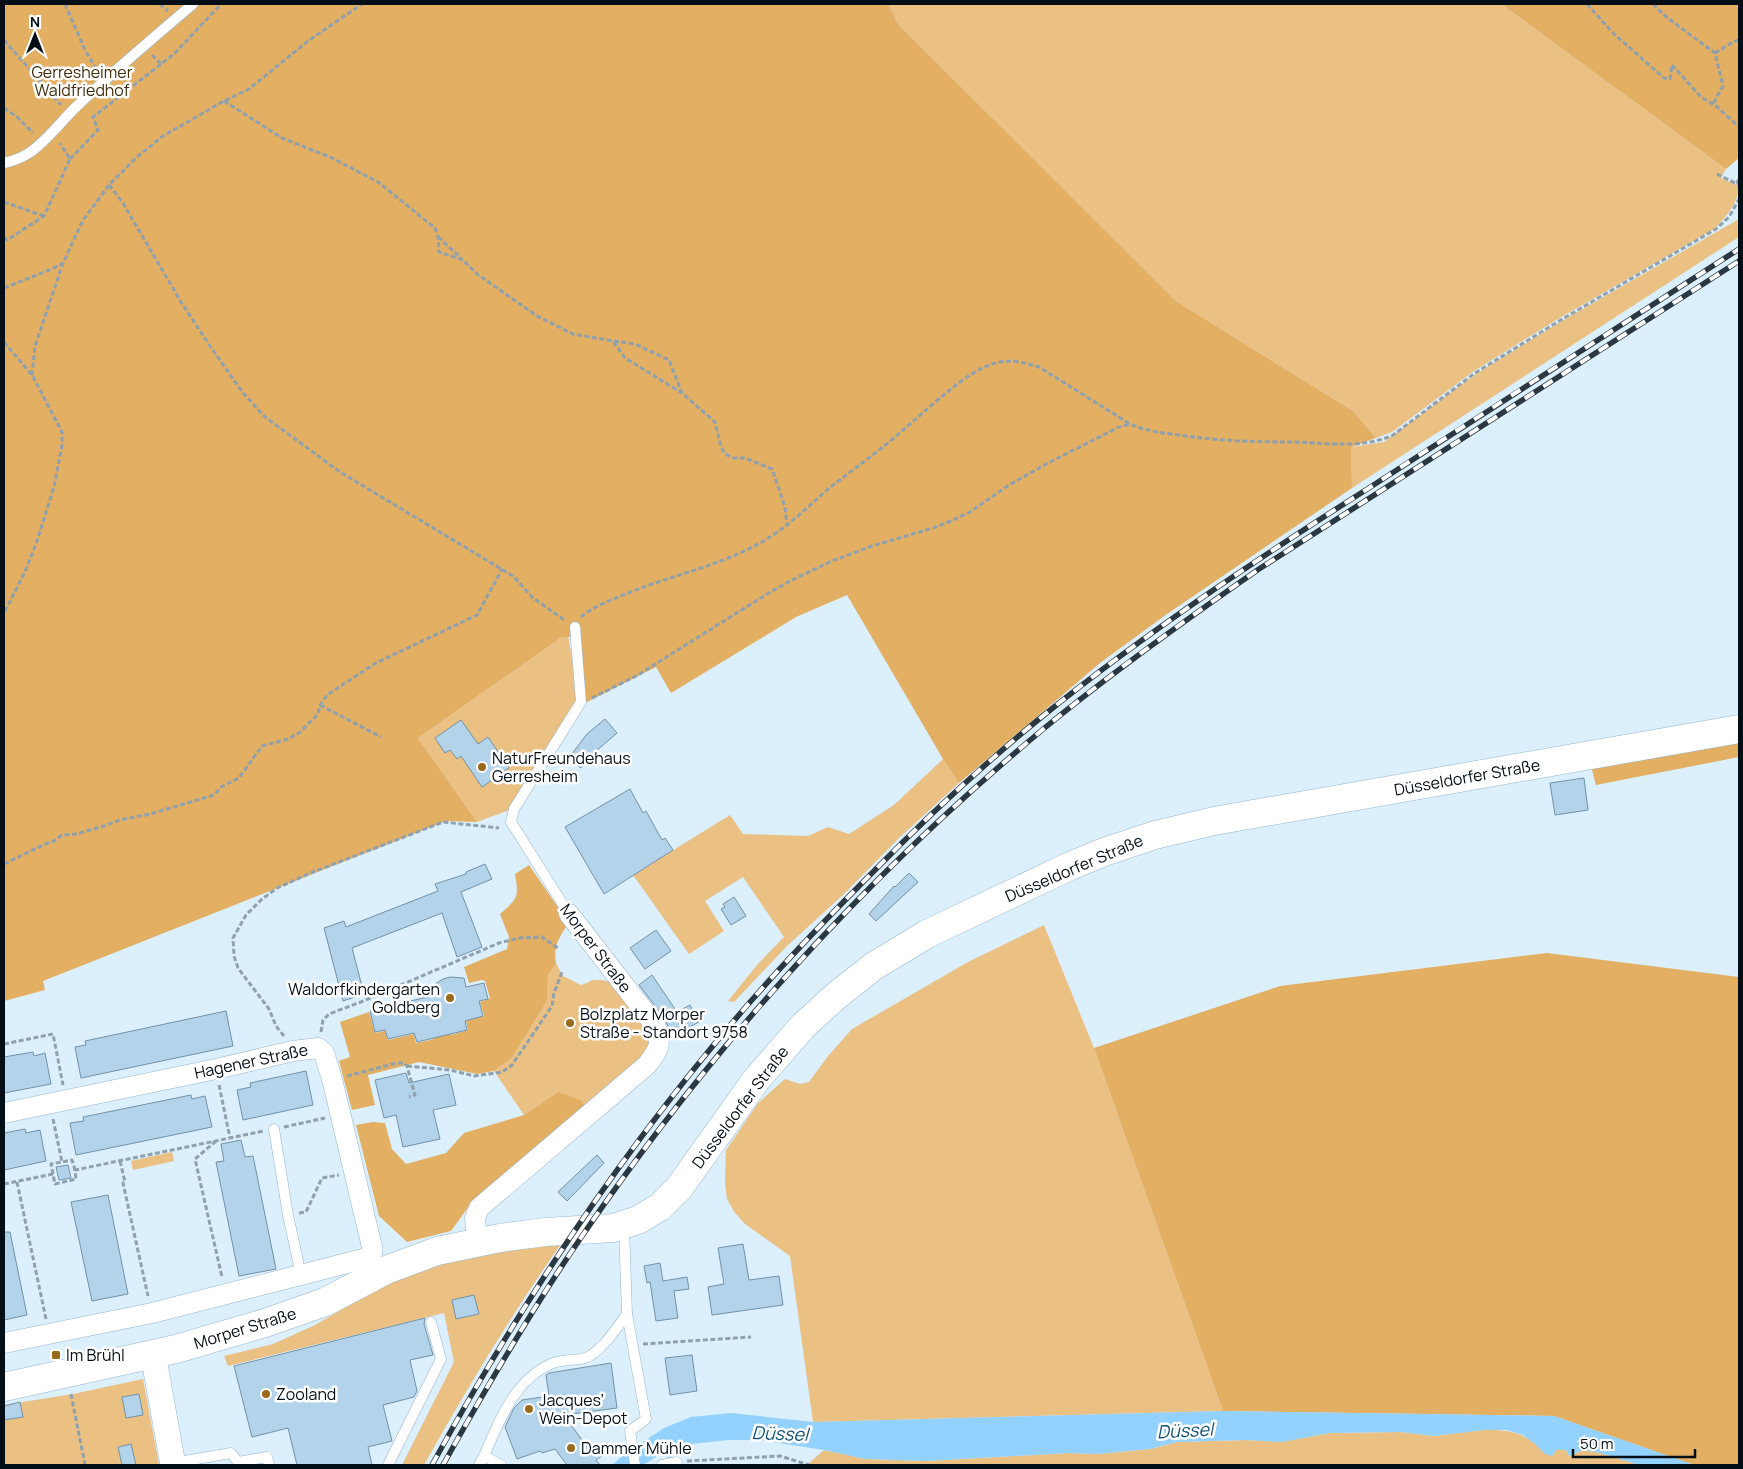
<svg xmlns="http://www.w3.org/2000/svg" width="1743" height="1469" viewBox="0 0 1743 1469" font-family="Manrope,sans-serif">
	<rect width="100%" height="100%" fill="#dbeffd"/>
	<g fill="#ebc083">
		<path d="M 888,4 L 1501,4 L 1726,169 L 1721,178 L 1739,186 C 1738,204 1726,217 1714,229 L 1558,319 L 1474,371 L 1392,432 L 1376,438 L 1353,411 L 1176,301 L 898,24 Z"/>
		<path d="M 1739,219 L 1739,237 L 1352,488 L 1351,447 L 1384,442 L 1476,374 L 1560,322 Z"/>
		<path d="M 568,636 L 580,702 L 512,809 L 477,822 L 418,738 L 562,637 Z"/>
		<path d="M 943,759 L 959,783 L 898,839 L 844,894 L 787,946 L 734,1002 L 728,1001 L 757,965 L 784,937 L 743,877 L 705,901 L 724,931 L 689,954 L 633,875 L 730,815 L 743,834 L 808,836 L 828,827 L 849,834 L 894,805 Z"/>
		<path d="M 1044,925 L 1094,1048 L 1223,1411 L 813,1422 L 790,1256 L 745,1224 L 735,1213 L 727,1199 L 725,1183 L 726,1150 L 758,1103 L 785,1079 L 800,1084 L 809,1082 L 828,1056 L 852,1029 L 968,962 Z"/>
		<path d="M 556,963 L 563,976 L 581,985 L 587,983 L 592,980 L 602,980 L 613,983 L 651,1033 L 648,1053 L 586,1110 L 558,1092 L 524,1115 L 494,1071 L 512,1058 L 547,1001 L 548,976 Z"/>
		<path d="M 172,1152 L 174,1161 L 133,1170 L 131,1161 Z"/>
		<path d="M 561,1244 C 511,1315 466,1390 424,1465 L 402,1465 L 454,1362 L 444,1313 L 228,1366 L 224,1356 L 273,1344 L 315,1325 L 385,1284 L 483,1249 Z"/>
		<path d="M 143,1379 L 159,1465 L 4,1465 L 4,1405 L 73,1394 Z"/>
		<path d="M 1484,1430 C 1504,1430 1516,1430 1533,1442 C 1540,1447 1543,1453 1552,1456 L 1556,1450 L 1566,1450 L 1569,1456 L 1583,1450 L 1600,1453 L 1639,1465 L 807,1465 L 824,1450 L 865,1459 L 926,1461 L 1069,1453 L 1097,1454 L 1151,1449 L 1177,1442 L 1247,1440 L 1281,1442 L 1330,1433 L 1401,1432 L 1434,1436 Z"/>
	</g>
	<g fill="#e2af63">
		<path d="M 4,4 L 888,4 L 898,24 L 1176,301 L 1353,411 L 1376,438 L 1351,447 L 1352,488 L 1167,614 L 1100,663 L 959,783 L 943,759 L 847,595 L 796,617 L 671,693 L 656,667 L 583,704 L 573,637 L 562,637 L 418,738 L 477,822 L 446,821 L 43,981 L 45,990 L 4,1001 Z"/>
		<path d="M 1501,4 L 1739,4 L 1739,158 L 1726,169 Z"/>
		<path d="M 1739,741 L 1739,757 L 1596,785 L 1591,766 Z"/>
		<path d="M 529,865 L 566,919 L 567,925 C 559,938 553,947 556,963 L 548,976 L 547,1001 L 512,1058 L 494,1071 L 477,1074 L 419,1062 L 368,1075 L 375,1105 L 352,1110 L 339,1061 L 350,1057 L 340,1022 L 369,1012 L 375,1033 L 385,1031 L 388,1040 L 414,1034 L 416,1043 L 434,1039 L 432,1030 L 448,1026 L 451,1035 L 468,1030 L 466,1021 L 484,1016 L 480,1002 L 490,998 L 485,981 L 482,980 L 469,983 L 464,967 L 507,949 L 509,937 L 500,914 C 518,898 519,898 515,874 Z"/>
		<path d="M 1547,953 L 1739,977 L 1739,1465 L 1694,1465 L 1554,1416 L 1223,1411 L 1094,1048 L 1280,986 Z"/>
		<path d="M 558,1092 L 582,1101 L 586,1110 L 560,1133 L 498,1179 L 474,1199 L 451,1231 L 407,1242 L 379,1216 L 356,1125 L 373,1122 L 385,1123 L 392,1149 L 406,1164 L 446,1153 L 464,1133 L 524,1115 Z"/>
	</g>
	<path fill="#93d2fe" d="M 1223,1411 L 1554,1416 L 1694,1465 L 1639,1465 L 1600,1453 L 1583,1450 L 1569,1456 L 1566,1450 L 1556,1450 L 1552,1456 L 1545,1454 L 1535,1444 L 1523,1435 L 1507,1430 L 1484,1430 L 1434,1436 L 1401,1432 L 1330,1433 L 1281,1442 L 1247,1440 L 1177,1442 L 1150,1449 L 1097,1454 L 1069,1453 L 926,1461 L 865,1459 L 824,1450 L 759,1440 L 728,1440 L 674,1446 L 643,1465 L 612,1465 L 622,1456 L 664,1428 L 691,1417 L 731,1413 L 813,1422 Z"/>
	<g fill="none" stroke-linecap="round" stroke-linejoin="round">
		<path stroke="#93d2fe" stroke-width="5" d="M 669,1465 L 670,1443"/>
	</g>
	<g fill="#b2d3ea" stroke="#7291a7">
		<path d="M 605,719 L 617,733 L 588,758 L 581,768 L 568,759 L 587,734 Z"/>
		<path d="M 461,720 L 478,744 L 488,737 L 509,768 L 482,787 L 461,756 L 457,759 L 450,750 L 445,753 L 435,738 Z"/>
		<path d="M 1584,778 L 1588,810 L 1555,815 L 1550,783 Z"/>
		<path d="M 630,789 L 643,813 L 646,811 L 662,840 L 665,838 L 673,850 L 604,894 L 565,827 Z"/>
		<path d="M 485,864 L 492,879 L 461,892 L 482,947 L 457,957 L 442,913 L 352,948 L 364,994 L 343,1001 L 324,928 L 344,921 L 346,927 L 438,891 L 435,884 L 466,874 L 466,872 Z"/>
		<path d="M 909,873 L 918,882 L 876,921 L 869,914 L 894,886 L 895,887 Z"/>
		<path d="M 734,897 L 746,916 L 731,925 L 721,909 L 725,907 L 723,904 Z"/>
		<path d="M 656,930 L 671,951 L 645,969 L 630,948 Z"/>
		<path d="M 652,975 L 677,1012 L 690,1005 L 699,1022 L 673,1036 L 664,1018 L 639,985 Z"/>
		<path d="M 450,977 L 464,978 L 466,987 L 484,983 L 488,999 L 479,1001 L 483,1016 L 465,1021 L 467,1030 L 417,1042 L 414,1033 L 388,1039 L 385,1030 L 375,1032 L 370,1011 L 435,995 L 432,986 L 443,979 Z"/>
		<path d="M 226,1011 L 233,1046 L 81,1078 L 75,1047 L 86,1045 L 85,1041 Z"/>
		<path d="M 33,1052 L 34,1056 L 45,1053 L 51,1084 L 4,1093 L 4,1057 Z"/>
		<path d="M 306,1071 L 313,1105 L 243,1120 L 237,1090 L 251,1087 L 250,1083 Z"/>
		<path d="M 406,1073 L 409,1083 L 449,1074 L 456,1105 L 433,1110 L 440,1139 L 403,1147 L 396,1115 L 384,1118 L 375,1080 Z"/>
		<path d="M 191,1095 L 192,1099 L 205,1096 L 212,1127 L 76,1155 L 70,1123 L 84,1121 L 83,1117 Z"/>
		<path d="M 25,1129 L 26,1133 L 40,1130 L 46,1161 L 4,1170 L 4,1133 Z"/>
		<path d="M 241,1140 L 245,1157 L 253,1156 L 276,1269 L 239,1276 L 216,1162 L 224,1161 L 221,1144 Z"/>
		<path d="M 597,1155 L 604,1163 L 567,1201 L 558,1192 Z"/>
		<path d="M 68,1165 L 71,1178 L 59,1180 L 56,1167 Z"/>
		<path d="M 108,1195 L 128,1294 L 92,1301 L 71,1202 Z"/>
		<path d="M 4,1232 L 10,1232 L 27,1315 L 4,1320 Z"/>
		<path d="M 743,1244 L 749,1280 L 779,1276 L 783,1305 L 712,1315 L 708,1287 L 724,1284 L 718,1248 Z"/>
		<path d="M 660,1263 L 663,1281 L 687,1277 L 689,1289 L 674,1291 L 678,1318 L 656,1321 L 650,1282 L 647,1283 L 644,1266 Z"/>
		<path d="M 474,1295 L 479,1314 L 456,1319 L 452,1300 Z"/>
		<path d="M 425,1318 L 424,1324 L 433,1355 L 410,1360 L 417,1391 L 414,1397 L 383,1405 L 392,1441 L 368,1447 L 372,1465 L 297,1465 L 288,1428 L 252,1437 L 234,1366 Z"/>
		<path d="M 692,1355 L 697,1391 L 670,1395 L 665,1358 Z"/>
		<path d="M 611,1363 L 617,1408 L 564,1415 L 587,1447 L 592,1443 L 602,1456 L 596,1460 L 600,1465 L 567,1465 L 555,1449 L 542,1453 L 540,1451 L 517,1459 L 505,1427 L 514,1408 L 522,1400 L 549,1396 L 546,1375 L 549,1373 Z"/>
		<path d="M 139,1394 L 143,1415 L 126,1418 L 122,1397 Z"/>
		<path d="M 20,1402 L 23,1417 L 4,1420 L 4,1406 Z"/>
		<path d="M 131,1444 L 136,1465 L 122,1465 L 118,1447 Z"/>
	</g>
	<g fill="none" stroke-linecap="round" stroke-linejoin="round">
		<g stroke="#96b6cd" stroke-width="11">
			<g id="service">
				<path d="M 4,163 C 13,161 21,158 29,153 C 48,140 61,121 78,105 C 115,70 154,37 193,4"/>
				<path d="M 569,914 L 511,822 L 514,809 L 581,702 L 575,627"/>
				<path d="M 274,1129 L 288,1215 L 301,1275"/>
				<path d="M 624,1226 L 627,1314 L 646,1419 L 630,1431 L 635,1465"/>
				<path d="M 173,1463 L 231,1453 L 238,1462 L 267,1457 L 269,1465"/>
				<path d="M 388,1465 L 441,1359 L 431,1322"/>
				<path d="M 479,1465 L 484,1456"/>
				<path d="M 501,1465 L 484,1456 C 499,1422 514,1380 551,1364 C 561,1359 574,1361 585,1358 C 600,1354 618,1326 627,1314"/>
				<path d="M 662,1465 L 677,1462"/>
			</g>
		</g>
		<g stroke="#96b6cd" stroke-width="21">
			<g id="minor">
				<path d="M 4,1113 L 216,1069 L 293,1051 L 318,1048 L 324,1053 L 332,1079 L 372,1247 L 372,1253 L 367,1258 L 152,1313 L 4,1343"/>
				<path d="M 477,1243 L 475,1218 L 479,1208 L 647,1065 C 660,1048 662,1045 655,1025 L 569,914"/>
			</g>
		</g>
		<g stroke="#96b6cd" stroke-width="26">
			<path id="tertiary" d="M 153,1354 L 173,1465"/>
		</g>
		<g stroke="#96b6cd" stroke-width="29">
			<path id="secondary" d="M 4,1387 L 176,1349 L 265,1323 L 325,1302 L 386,1270 L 437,1251 L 500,1238 L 545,1232 L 613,1228 L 638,1220 L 660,1207 L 679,1188 L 756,1080 L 803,1026 L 836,996 L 874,966 L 927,934 L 1070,866 L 1104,852 L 1155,835 L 1214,821 L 1739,729"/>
		</g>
		<g stroke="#90a1ad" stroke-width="3" stroke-dasharray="5 2.5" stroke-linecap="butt">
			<path d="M 65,4 L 85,50 L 97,70"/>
			<path d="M 160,4 L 168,11"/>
			<path d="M 1587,4 L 1613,33 L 1664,78 L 1670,79 L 1672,65"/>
			<path d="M 1653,4 L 1665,16 L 1715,53 L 1723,86 L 1713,104"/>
			<path d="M 4,40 L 61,105"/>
			<path d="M 1715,53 C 1723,49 1730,42 1739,40"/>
			<path d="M 152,55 L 161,64"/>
			<path d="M 1672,65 L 1701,97 L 1716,106 L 1739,127"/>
			<path d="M 224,101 L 282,138 L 332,158 L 378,182 L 435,228 L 438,236 L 439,252 L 463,260 L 477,274 L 537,316 L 573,334 L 613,341 L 625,358 L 682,393 L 715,422 L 721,447 L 725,454 L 734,458 L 745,458 L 772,469 L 785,507 L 787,525"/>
			<path d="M 4,108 L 17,117 L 33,133"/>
			<path d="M 70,159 L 98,130 L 93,117 L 174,54 L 221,4"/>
			<path d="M 1717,174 L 1739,185"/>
			<path d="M 1737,184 L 1739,177"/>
			<path d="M 109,185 L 123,203 L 181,302 L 210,346 L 243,393 L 265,417 L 340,472 L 513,576 L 533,598 L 566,621"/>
			<path d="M 4,202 L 44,216"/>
			<path d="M 4,237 L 7,240 L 44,216 L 70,159 L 60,143"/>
			<path d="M 438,237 L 461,258"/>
			<path d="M 4,288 L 52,269 L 63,263"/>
			<path d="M 614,341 L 635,344 L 669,360 L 682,393"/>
			<path d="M 4,342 L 32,375 L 62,432 L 62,445 L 54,487 L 36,544 L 24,574 L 4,613"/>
			<path d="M 32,375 L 35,346 L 63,263 L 83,220 L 109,185 L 137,157 L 163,136 L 224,101 L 249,89 L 308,41 L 362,4"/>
			<path d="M 581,617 C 595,605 612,600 628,593 C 682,571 742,562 788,524 C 805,511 820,495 837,482 C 859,465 882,449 903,430 C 926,411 960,377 987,366 C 1004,358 1022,361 1039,367 L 1130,424 C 1146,431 1162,433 1179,435 C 1217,441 1256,442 1294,442 C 1327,443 1363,449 1393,435 L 1475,373 L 1559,321 L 1716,229 L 1729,217 L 1739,199"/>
			<path d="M 592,698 L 638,675 L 767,594 L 790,581 L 832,561 L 872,546 L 933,528 L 951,521 L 970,512 L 1009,485 L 1050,462 L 1119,427 L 1130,424"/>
			<path d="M 320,705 L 381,737"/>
			<path d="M 4,864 L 43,845 L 54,841 L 62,835 L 76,834 L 101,827 L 120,820 L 150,814 L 214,795 L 221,787 L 239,778 L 262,746 L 288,739 L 299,733 L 318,714 L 320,705 L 327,695 L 376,663 L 477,615 L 502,569"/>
			<path d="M 321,1032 L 323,1020 L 329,1014 L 361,1002 L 499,943 L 520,938 L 542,937 L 559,949"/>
			<path d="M 284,1036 L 276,1026 L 269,1009 L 238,968 L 234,956 L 233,938 L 246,915 L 261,900 L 277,888 L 313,872 L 443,822 L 499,828"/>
			<path d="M 4,1044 L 53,1034 L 63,1085"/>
			<path d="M 407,1066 L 450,1070 L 474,1076 L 502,1072 L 512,1065 L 552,1006 L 554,993 L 562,972"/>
			<path d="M 347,1076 L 397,1063 L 404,1063 L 407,1066 L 415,1095 L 409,1097"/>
			<path d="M 219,1085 L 230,1138"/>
			<path d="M 53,1119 L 62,1162"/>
			<path d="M 284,1127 L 325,1118"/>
			<path d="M 216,1141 L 195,1159 L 222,1277"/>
			<path d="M 120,1161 L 125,1182 L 123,1183 L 148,1296"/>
			<path d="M 53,1174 L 51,1164 L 72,1160 L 75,1170"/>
			<path d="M 17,1182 L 46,1319"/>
			<path d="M 4,1184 L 53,1174 L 55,1184 L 76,1179 L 75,1170 L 264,1131"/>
			<path d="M 299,1213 L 306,1212 L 322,1178 L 339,1175"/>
			<path d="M 643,1344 L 751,1337"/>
			<path d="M 71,1394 L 85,1465"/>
			<path d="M 687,1461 L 780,1456 L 809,1465"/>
		</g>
		<use href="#service" stroke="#fff" stroke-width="10"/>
		<use href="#minor" stroke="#fff" stroke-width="20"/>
		<use href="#tertiary" stroke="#fff" stroke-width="25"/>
		<use href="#secondary" stroke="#fff" stroke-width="28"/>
		<g stroke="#2c3841" stroke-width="5.5">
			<g id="rail">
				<path d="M 432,1465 C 522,1301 627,1143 751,1001 C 791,955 833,912 876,869 C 929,815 985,763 1044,715 C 1148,631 1259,558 1372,486 C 1494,406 1617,328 1739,249"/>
				<path d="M 443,1465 C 486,1388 530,1312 580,1239 C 711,1047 868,874 1047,726 C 1115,670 1187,619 1259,569 L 1739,261"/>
			</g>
		</g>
		<use href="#rail" stroke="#fff" stroke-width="4" stroke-dasharray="11" stroke-linecap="butt"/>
	</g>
	<g fill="#986a1a" stroke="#fff" stroke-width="2">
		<circle cx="482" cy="767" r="5"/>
		<circle cx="450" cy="998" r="5"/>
		<circle cx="570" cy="1023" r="5"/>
		<rect x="51" y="1350" width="10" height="10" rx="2.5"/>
		<circle cx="266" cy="1394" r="5"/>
		<circle cx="529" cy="1409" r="5"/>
		<circle cx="571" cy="1448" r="5"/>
	</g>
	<g text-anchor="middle" stroke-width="5" stroke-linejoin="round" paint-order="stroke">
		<g font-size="16" fill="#422d0b" stroke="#fff">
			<text x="82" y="78">Gerresheimer<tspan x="82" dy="18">Waldfriedhof</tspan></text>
		</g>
		<g font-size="16" fill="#040e16" stroke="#fff" text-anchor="start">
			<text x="492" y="764">NaturFreundehaus<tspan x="492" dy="18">Gerresheim</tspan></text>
			<text x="440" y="995" text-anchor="end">Waldorfkindergarten<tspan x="440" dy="18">Goldberg</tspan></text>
			<text x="580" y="1020">Bolzplatz Morper<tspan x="580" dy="18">Straße - Standort 9758</tspan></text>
			<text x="66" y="1361">Im Brühl</text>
			<text x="276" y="1400">Zooland</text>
			<text x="539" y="1406">Jacques’<tspan x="539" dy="18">Wein-Depot</tspan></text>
			<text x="581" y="1454">Dammer Mühle</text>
		</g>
		<g font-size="16" fill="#040e16" stroke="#fff">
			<text transform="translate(1467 777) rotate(-10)" y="6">Düsseldorfer Straße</text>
			<text transform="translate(1074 868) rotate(-23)" y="6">Düsseldorfer Straße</text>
			<text transform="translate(596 948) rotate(53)" y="6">Morper Straße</text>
			<text transform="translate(251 1061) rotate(-12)" y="6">Hagener Straße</text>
			<text transform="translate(740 1107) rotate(-53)" y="6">Düsseldorfer Straße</text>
			<text transform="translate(245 1328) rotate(-17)" y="6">Morper Straße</text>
		</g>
		<g font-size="18" font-style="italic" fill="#135275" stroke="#fff">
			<text transform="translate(1185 1431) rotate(-3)" y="6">Düssel</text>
			<text transform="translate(780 1434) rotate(2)" y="6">Düssel</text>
		</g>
	</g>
	<rect width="1743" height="1469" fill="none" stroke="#040e16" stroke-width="10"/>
	<g transform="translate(35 35)" stroke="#ffffff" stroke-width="4" paint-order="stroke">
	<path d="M0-4L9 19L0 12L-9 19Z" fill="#040e16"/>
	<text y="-8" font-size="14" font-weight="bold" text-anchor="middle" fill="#040e16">N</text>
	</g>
	<path d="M1573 1449v8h122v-8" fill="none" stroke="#040e16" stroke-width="2.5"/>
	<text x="1580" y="1449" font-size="15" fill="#040e16" stroke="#ffffff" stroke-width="4" paint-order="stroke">50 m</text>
</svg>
